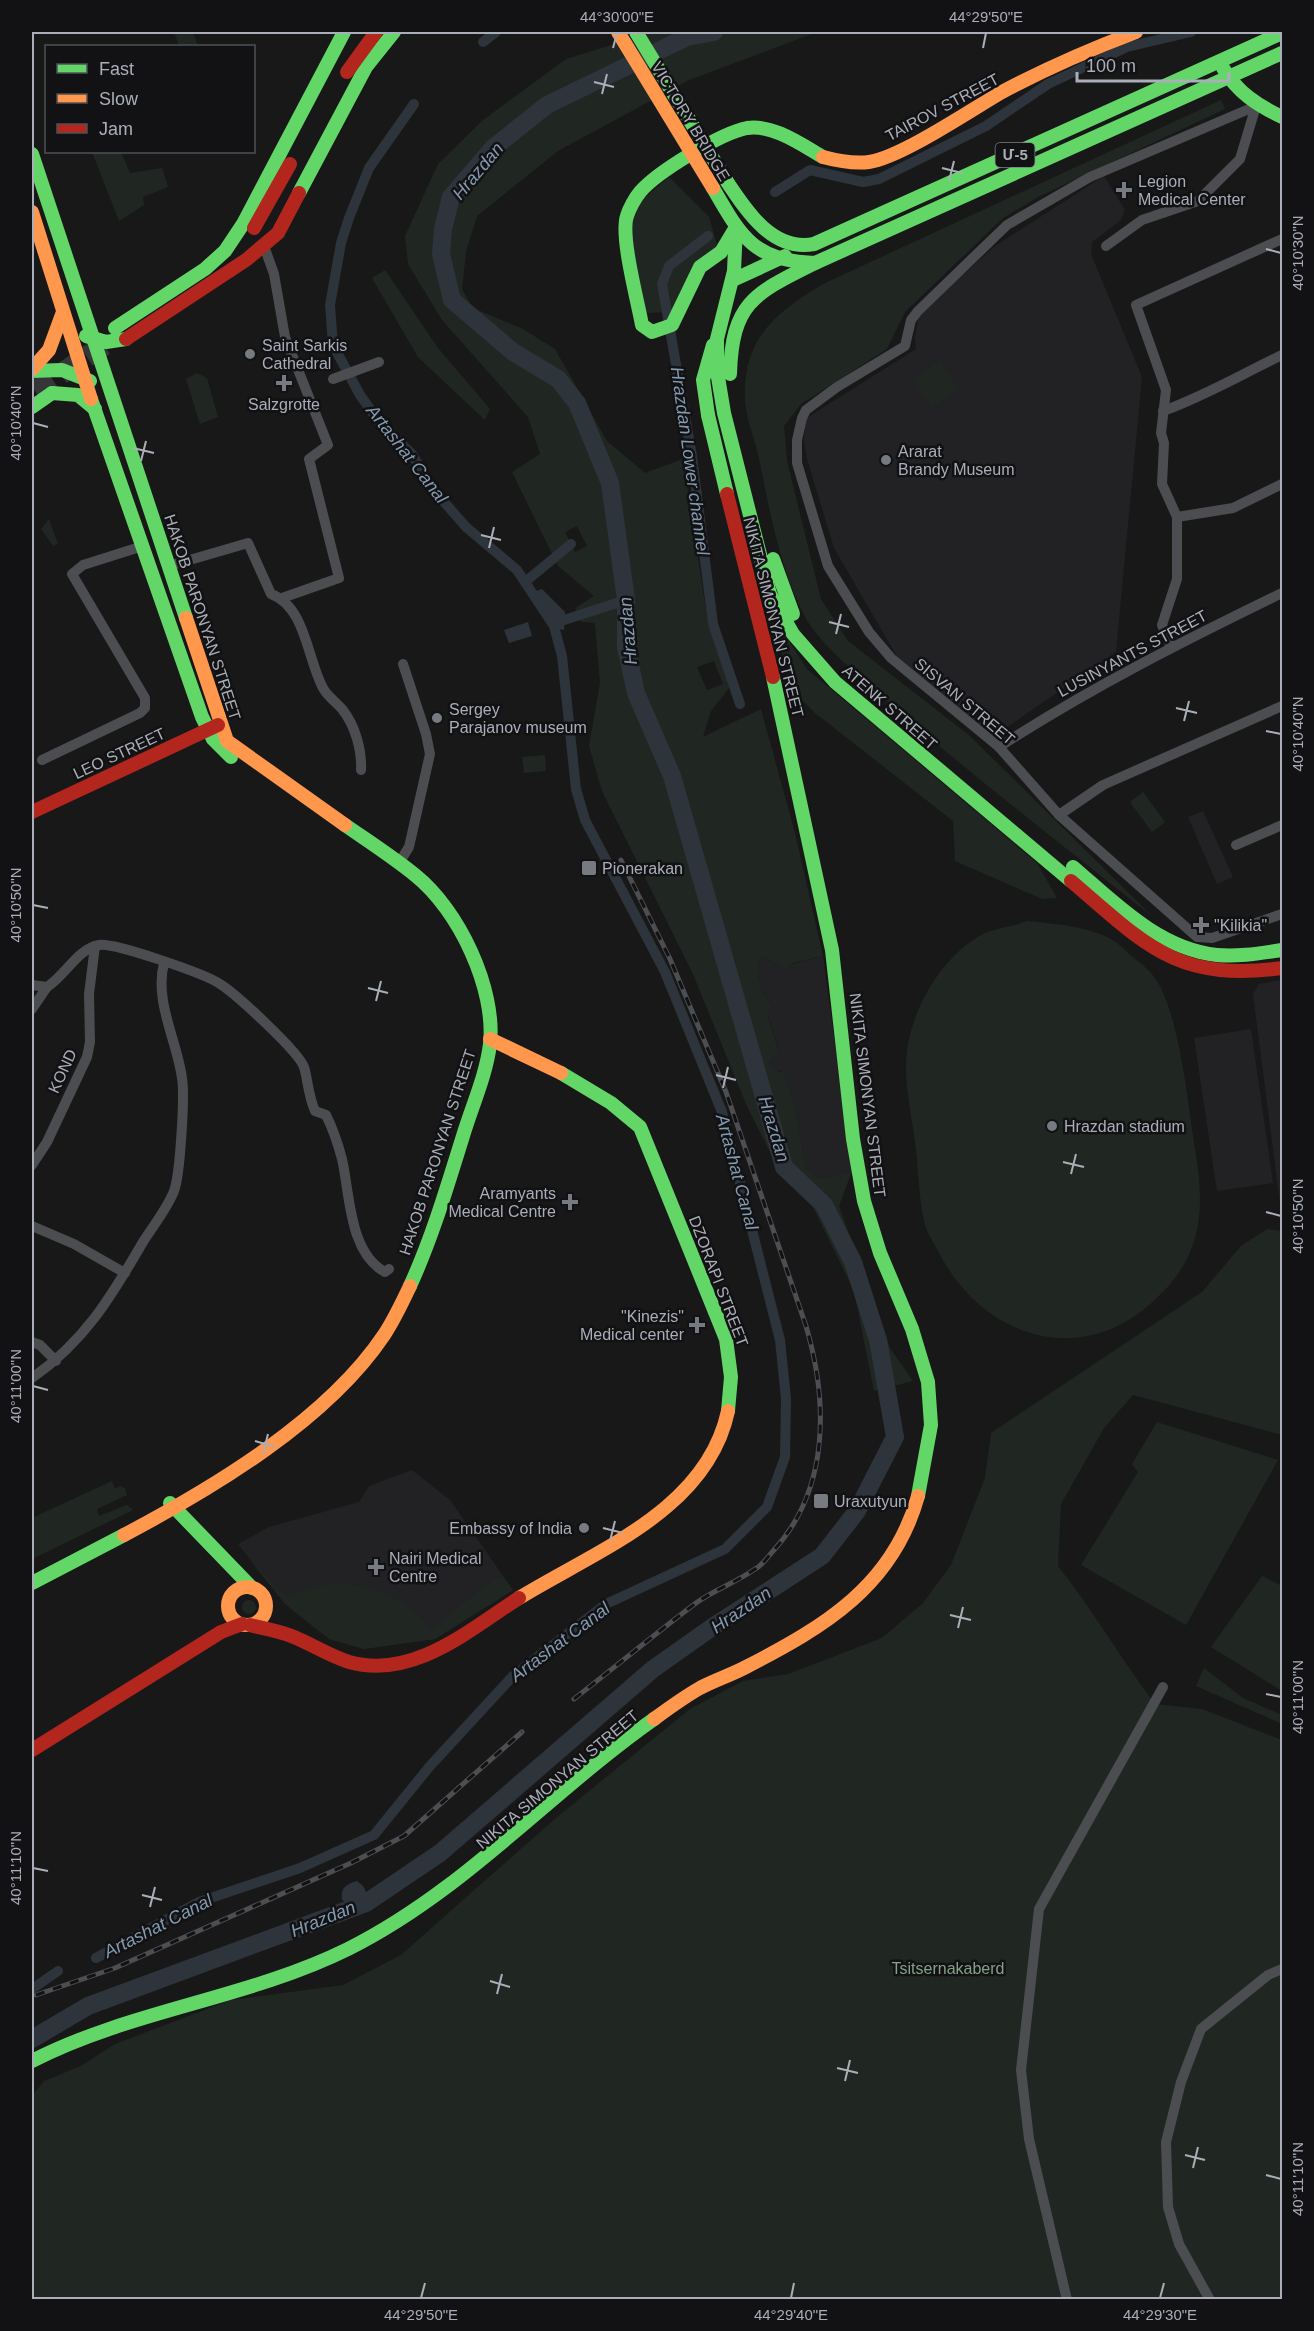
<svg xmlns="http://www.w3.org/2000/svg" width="1314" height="2331" viewBox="0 0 1314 2331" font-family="Arial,'Noto Sans Armenian',sans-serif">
	<rect width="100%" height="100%" fill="#181818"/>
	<g fill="#222224">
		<path d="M 1104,176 L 1125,210 L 1121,220 L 1092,242 L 1091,254 L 1142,377 L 1116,652 L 993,737 L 899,660 L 834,548 L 807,459 L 804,443 L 805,419 L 916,349 L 915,337 L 919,314 L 995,246 Z"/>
		<path d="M 1203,811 L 1233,877 L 1217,884 L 1188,817 Z"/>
		<path d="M 762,956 L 781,967 L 823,956 L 852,1171 L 819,1179 L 806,1168 L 795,1108 L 784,1071 L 774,1070 L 770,1067 L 769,1060 L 779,1051 L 768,1016 L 771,1004 L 762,993 L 757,964 Z"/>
		<path d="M 1282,980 L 1282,1211 L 1281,1211 L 1253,994 L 1259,984 Z"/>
		<path d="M 1251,1029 L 1273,1183 L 1217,1191 L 1194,1038 Z"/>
		<path d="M 412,1470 L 450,1500 L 513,1590 L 435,1639 L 364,1649 L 329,1639 L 285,1604 L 238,1544 L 269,1527 L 359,1502 L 369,1486 Z"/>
	</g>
	<g fill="#202722" fill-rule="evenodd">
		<path d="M 174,32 L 193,32 L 198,46 L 179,46 Z"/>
		<path d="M 654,32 L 817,32 L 689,80 L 558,151 L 477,216 L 466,252 L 462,289 L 473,308 L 523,329 L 555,349 L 607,441 L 645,473 L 683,459 L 708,624 L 730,687 L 711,711 L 703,737 L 761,709 L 795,833 L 823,956 L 793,963 L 787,968 L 781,967 L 762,956 L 757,964 L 762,993 L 771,1004 L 768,1017 L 779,1052 L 769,1060 L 770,1066 L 780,1072 L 784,1071 L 795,1108 L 806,1168 L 819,1179 L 852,1171 L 839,1206 L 890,1348 L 913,1381 L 874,1391 L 854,1291 L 812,1205 L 776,1164 L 746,1104 L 693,974 L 602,791 L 589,746 L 600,683 L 595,623 L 581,622 L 575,608 L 594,596 L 558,566 L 512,472 L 540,454 L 528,417 L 442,320 L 408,264 L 405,236 L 438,164 L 483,120 L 566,59 ZM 577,526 L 587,546 L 575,552 L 565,532 ZM 714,661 L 723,684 L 707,690 L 697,667 Z"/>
		<path d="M 1221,100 L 1225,109 L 1040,196 L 1003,218 L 905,312 L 887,349 L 801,404 L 784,426 L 787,461 L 821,599 L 848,641 L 970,736 L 1154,918 C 1065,847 975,778 889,703 C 864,680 819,644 804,615 C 779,566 769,507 758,454 C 754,437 746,418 745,401 C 742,339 775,313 823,284 Z"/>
		<path d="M 92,152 L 121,152 L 130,173 L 162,168 L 168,187 L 143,197 L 144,205 L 119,221 Z"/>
		<path d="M 669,177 L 709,217 L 717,245 L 674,312 L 647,313 L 629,233 L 637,204 Z"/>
		<path d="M 385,270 L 438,348 L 490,409 L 485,420 L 418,357 L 372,278 Z"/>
		<path d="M 940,361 L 958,390 L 931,407 L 913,378 Z"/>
		<path d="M 197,373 L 207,378 L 218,417 L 200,424 L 186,379 Z"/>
		<path d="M 49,519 L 58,544 L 53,546 L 41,529 Z"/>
		<path d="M 768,609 L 807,669 L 1037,863 L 1057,898 L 1042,899 L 955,861 L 953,821 L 815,713 L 793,691 Z"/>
		<path d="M 545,755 L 546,771 L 524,773 L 522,757 Z"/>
		<path d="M 1143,792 L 1165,822 L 1152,832 L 1130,802 Z"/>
		<path d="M 1027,921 C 1056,924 1086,926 1111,939 C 1118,943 1124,949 1129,954 C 1136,960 1145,966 1151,973 C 1179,1004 1188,1106 1195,1149 C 1206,1214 1202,1260 1149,1305 C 1075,1369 981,1334 939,1253 C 935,1245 929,1236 926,1228 C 918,1201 919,1169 915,1142 C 912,1118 906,1092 906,1068 C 905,1019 939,957 983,934 C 996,928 1014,926 1027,921 Z"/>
		<path d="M 1267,1229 L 1282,1231 L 1282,1435 L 1133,1395 L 1104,1428 L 1061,1504 L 1058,1566 C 1093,1610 1121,1659 1155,1704 L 1202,1709 L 1282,1740 L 1282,2299 L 32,2300 L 32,2096 L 44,2081 L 81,2066 L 115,2044 L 231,2000 L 343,1985 L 401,1955 L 557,1817 L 690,1709 L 743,1681 L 788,1674 L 882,1638 L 923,1603 L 951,1565 L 985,1478 L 991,1433 L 1202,1292 L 1241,1246 Z"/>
		<path d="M 1157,1422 L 1278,1460 L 1186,1625 L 1081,1565 L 1138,1472 L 1132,1464 Z"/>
		<path d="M 112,1481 L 115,1489 L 120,1486 L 125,1488 L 127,1495 L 97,1509 L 99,1516 L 127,1505 L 133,1510 L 32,1559 L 32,1518 Z"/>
		<path d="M 248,1558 L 285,1596 C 299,1592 314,1585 329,1584 C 365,1580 412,1599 430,1631 L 481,1589 L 502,1576 L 513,1590 L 435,1639 L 364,1649 L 329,1639 L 285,1604 Z"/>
		<path d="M 1262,1576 L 1282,1586 L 1282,1691 L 1211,1647 Z"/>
		<circle cx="249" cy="1607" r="7"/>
		<path d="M 1204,1668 L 1243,1698 L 1282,1715 L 1282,1724 L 1196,1686 Z"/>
	</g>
	<g fill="#2e343b">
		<path d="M 542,589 L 565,612 L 564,630 L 559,629 L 536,591 Z"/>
		<path d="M 528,622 L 532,636 L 509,643 L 504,630 Z"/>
		<path d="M 357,1881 L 363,1886 L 368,1896 L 353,1906 L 342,1900 C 340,1888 346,1884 357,1881 Z"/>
	</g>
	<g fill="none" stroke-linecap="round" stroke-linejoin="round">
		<g stroke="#2e343b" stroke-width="10">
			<path d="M 483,42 L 496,32"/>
			<path d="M 775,192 L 810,170 L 863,182 L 879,179 L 986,126 L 1048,84 L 1127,47 L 1191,32"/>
			<path d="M 708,236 L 669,266 L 662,284 L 692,456 L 713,624 L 740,704"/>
			<path d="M 525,582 L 571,544"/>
			<path d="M 555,613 L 561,621 L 626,600"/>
			<path d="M 96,1958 L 199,1902 L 300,1868 L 374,1835 L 430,1766 L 513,1676 L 606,1604 L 725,1549 L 767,1507 L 785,1457 L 786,1399 L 780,1340 L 722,1112 L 665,972 L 585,820 L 576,789 L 562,656 L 554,626 L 517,570 L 466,527 L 431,487 L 412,454 L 380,423 L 360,395 L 333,345 L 330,305 L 341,243 L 349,218 L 369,168 L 414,104"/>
			<path d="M 32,1989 L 58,1971"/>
		</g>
		<path stroke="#2e343b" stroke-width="18" d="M 32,2039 L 88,2006 L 366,1903 L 440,1853 L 653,1669 L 711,1628 L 822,1556 L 857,1511 L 895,1437 L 878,1340 L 853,1262 L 824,1205 L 784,1167 L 672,776 L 636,693 L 626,647 L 626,600 L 610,483 L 577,403 L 558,379 L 513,352 L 452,300 L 441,254 L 443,229 L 451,197 L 493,148 L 547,105 L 687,37 L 714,32"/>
		<path stroke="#353638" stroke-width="21" stroke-dasharray="21 10" stroke-linecap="butt" d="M 35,391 L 112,340"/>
		<g stroke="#4c4d51" stroke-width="10">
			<path d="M 1256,106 L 1090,177 L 1007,225 L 918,311 L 911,320 L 905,346 L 837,387 L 806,410 L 802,418 L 797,440 L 797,463 L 828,566 L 869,632 L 891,658 L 999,747 L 1059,815 L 1197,937 L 1212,938 L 1282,914"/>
			<path d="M 264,246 L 274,274 L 285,337 L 328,445 L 309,459 L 339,578 L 282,598"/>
			<path d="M 1106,246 L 1142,220 L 1198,201 L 1240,159 L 1256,106"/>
			<path d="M 333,379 L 379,362"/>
			<path d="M 1163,411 C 1205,396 1242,374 1282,355"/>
			<path d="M 1177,517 L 1233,508 L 1282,484"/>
			<path d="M 169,566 L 248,543 L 271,594 C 306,607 307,659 323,688 C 327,696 336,702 342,709 C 355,725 362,750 361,770"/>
			<path d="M 1171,647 L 1162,625 L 1177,579 L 1177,517 L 1162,484 L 1164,443 L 1161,433 L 1166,390 L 1136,305 L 1282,239"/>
			<path d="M 999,747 C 1090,688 1185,640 1282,593"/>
			<path d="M 42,760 L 140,713 L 145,708 L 145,698 L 72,574 L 83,565 L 143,546"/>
			<path d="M 1059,815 L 1103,785 L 1282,706"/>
			<path d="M 1236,845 L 1282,825"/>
			<path d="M 399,863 L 409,847 L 430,754 L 426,734 L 403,664"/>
			<path d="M 32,985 L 47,987 C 66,975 77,949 99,945 C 113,942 206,974 220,984 C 236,994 298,1051 304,1067 C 308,1080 308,1095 315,1111 L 326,1115 C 333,1129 338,1144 342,1159 C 350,1194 349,1253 385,1272 L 389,1269"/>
			<path d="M 32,1009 L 47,987"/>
			<path d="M 32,1165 L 47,1142 L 87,1057 L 90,1042 L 89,994 L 95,946"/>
			<path d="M 32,1226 L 74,1244 L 125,1273"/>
			<path d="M 32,1342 L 40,1345 L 56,1361"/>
			<path d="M 32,1378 C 85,1341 111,1297 143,1242 C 153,1226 167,1209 174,1191 C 180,1176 185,1096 182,1078 C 177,1041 154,1001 164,963"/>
			<path d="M 1067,2300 L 1029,2139 L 1021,2070 L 1039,1909 L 1163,1687"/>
			<path d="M 1210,2300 L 1179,2244 L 1168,2207 L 1166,2142 L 1181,2082 L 1201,2029 L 1268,1975 L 1282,1969"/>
		</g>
		<g stroke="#63d668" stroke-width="14">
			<path d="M 1223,68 C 1237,92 1257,105 1282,117"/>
			<path d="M 32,154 L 186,618"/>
			<path d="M 726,180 C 746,210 772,252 814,244 L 1282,33"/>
			<path d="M 713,188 C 742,238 753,260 815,263 L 1282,53"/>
			<path d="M 299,193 L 366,67 L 394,32"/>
			<path d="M 736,227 L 721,252 L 700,267 L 672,325 L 652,332 L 642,325 C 638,302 620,236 627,216 C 629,209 635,198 640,192 C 657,172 721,133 747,128 C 773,124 802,145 823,157"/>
			<path d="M 736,227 L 734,271 L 717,339 L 717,371 L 724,413 L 770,594 L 793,634 L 835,682 L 1071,881"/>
			<path d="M 733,280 L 785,256"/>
			<path d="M 115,328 L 205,269 L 225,251 L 243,224 L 344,32"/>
			<path d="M 86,336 L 106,342 L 126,339"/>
			<path d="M 32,371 L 62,370 L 90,381"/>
			<path d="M 730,374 C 732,302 755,293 815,263"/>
			<path d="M 52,393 L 78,395 L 95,409"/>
			<path d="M 91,399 L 202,717 L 213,739 L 231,757"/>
			<path d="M 32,407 L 52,393"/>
			<path d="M 708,415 L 727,494"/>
			<path d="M 708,415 L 703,380 L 713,345"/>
			<path d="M 773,559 L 793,614"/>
			<path d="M 773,677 L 832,950 L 853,1139 L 864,1201 L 880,1253 L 912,1329 L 928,1382 L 931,1425 L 918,1496"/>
			<path d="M 345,825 C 368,841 393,857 415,875 C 459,910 496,989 490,1044 C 486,1076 472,1106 463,1136 C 447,1187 432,1238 410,1286"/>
			<path d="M 1073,867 C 1115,903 1159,949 1217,955 C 1239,957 1261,953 1282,950"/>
			<path d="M 561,1073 L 611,1103 L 640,1127 L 726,1339 L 731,1377 L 728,1411"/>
			<path d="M 170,1503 L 252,1588"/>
			<path d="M 32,1583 L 124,1535"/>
			<path d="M 32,2061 C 131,2010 247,1999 348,1949 C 464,1891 549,1793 654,1719"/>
		</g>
		<g stroke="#ff974d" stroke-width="14">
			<path d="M 823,157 C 838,161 853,164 869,162 C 900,158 971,110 1002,92 C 1045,69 1091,49 1136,32"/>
			<path d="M 32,212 L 91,399"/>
			<path d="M 32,369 L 49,350 L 63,312"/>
			<path d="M 186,618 L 227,741 L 345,825"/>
			<path d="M 490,1039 L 561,1073"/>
			<path d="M 124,1535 C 213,1488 327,1420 384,1335 C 394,1320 402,1303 410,1286"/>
			<circle cx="247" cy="1606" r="19"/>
			<path d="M 519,1598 C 597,1550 707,1510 728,1411"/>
			<path d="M 654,1719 C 669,1708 684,1697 700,1688 C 715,1680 731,1675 746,1667 C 824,1627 893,1586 918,1496"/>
		</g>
		<g stroke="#b3261e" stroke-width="14">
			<path d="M 347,72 L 376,32"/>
			<path d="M 254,228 L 290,164"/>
			<path d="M 126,339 L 246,260 L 278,233 L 299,193"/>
			<path d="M 727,494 L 773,677"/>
			<path d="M 32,812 L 218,725"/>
			<path d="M 1071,881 C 1146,945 1176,982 1282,968"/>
			<path d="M 250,1625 C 265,1629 280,1631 294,1637 C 313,1645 330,1656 349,1662 C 413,1680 469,1630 519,1598"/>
			<path d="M 32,1750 L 221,1632 L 242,1624"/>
		</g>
		<g stroke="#4d4e51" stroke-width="5">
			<g id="rail">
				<path d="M 574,1699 C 615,1667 655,1634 696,1603 C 714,1590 737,1582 755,1569 C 763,1565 768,1556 774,1550 C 830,1488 828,1401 806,1326 L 726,1092 L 670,959 L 621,860"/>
				<path d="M 36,1995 L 115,1968 L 351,1863 L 404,1836 L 522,1732"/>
			</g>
		</g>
		<use href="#rail" stroke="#121214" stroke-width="3" stroke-dasharray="9" stroke-linecap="butt"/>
		<path stroke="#63d668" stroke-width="14" d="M 636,32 L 726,180"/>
		<path stroke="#ff974d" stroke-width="14" d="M 618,32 L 713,188"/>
	</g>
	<path fill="none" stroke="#aaaeb8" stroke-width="2" d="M 613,48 L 617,33M 983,48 L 986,33M 594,82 L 614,87M 602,94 L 607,74M 942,168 L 962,173M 949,181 L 954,161M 1266,249 L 1281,253M 33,423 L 48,427M 133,448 L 154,453M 141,461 L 146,441M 481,535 L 501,540M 489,548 L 494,527M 829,622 L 849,627M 836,634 L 841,614M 1176,708 L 1197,713M 1184,721 L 1189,701M 1266,731 L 1281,734M 33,905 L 48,908M 368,988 L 388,993M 376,1001 L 381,981M 716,1075 L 736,1080M 723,1088 L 728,1067M 1063,1162 L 1084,1167M 1071,1174 L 1076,1154M 1266,1212 L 1281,1216M 33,1386 L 48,1390M 255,1441 L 275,1447M 263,1454 L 268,1434M 603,1528 L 623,1533M 610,1541 L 615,1521M 950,1615 L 971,1620M 958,1628 L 963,1607M 1266,1694 L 1281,1697M 33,1868 L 48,1871M 142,1895 L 162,1900M 150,1907 L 155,1887M 490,1981 L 510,1987M 497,1994 L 502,1974M 837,2068 L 858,2073M 845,2081 L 850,2060M 1185,2155 L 1205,2160M 1193,2168 L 1198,2147M 1266,2175 L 1281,2179M 421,2298 L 425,2283M 791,2298 L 794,2283M 1160,2298 L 1164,2283"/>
	<g fill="#777a80" stroke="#121214" stroke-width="2">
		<path d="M1121 181h6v6h6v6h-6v6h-6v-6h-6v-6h6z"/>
		<circle cx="250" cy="354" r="6"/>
		<path d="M281 374h6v6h6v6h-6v6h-6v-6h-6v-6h6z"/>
		<circle cx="886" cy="460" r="6"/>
		<circle cx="437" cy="718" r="6"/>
		<rect x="581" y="860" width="16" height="16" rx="3"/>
		<path d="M1198 916h6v6h6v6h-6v6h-6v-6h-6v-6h6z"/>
		<circle cx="1052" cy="1126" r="6"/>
		<path d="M567 1193h6v6h6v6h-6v6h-6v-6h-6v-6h6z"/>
		<path d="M694 1316h6v6h6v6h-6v6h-6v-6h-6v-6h6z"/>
		<rect x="813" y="1493" width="16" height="16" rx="3"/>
		<circle cx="584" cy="1528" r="6"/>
		<path d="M373 1558h6v6h6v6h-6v6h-6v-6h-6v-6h6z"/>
	</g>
	<g text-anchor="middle" stroke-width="5" stroke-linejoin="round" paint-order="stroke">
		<rect fill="#121214" stroke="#7c7f87" stroke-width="1.5" x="995.5" y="143" width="39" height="24" rx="4.5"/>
		<g font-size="15" font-weight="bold" fill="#aaaeb8">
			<text x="1015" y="160">Մ-5</text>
		</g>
		<g font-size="16" fill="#aaaeb8" stroke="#121214">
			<text transform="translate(942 107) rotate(-28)" y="6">TAIROV STREET</text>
			<text transform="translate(691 121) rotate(59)" y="6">VICTORY BRIDGE</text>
			<text transform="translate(203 617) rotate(72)" y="6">HAKOB PARONYAN STREET</text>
			<text transform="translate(774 617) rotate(76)" y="6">NIKITA SIMONYAN STREET</text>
			<text transform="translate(1132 653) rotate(-28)" y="6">LUSINYANTS STREET</text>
			<text transform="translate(965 701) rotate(40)" y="6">SISVAN STREET</text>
			<text transform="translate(890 707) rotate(41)" y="6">ATENK STREET</text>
			<text transform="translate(119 753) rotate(-25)" y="6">LEO STREET</text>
			<text transform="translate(62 1071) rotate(-65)" y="6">KOND</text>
			<text transform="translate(868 1095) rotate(83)" y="6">NIKITA SIMONYAN STREET</text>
			<text transform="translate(437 1152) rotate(-72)" y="6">HAKOB PARONYAN STREET</text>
			<text transform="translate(719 1281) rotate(69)" y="6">DZORAPI STREET</text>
			<text transform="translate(557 1779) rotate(-40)" y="6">NIKITA SIMONYAN STREET</text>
		</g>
		<g font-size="16" fill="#aaaeb8" stroke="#121214" text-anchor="start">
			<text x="1138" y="187">Legion<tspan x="1138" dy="18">Medical Center</tspan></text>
			<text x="262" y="351">Saint Sarkis<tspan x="262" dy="18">Cathedral</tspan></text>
			<text x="284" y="410" text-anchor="middle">Salzgrotte</text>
			<text x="898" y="457">Ararat<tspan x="898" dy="18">Brandy Museum</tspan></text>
			<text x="449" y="715">Sergey<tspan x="449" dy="18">Parajanov museum</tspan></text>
			<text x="602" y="874">Pionerakan</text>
			<text x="1214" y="931">"Kilikia"</text>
			<text x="1064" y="1132">Hrazdan stadium</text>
			<text x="556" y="1199" text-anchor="end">Aramyants<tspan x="556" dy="18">Medical Centre</tspan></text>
			<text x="684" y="1322" text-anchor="end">"Kinezis"<tspan x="684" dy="18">Medical center</tspan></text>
			<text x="834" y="1507">Uraxutyun</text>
			<text x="572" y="1534" text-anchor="end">Embassy of India</text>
			<text x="389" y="1564">Nairi Medical<tspan x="389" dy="18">Centre</tspan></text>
		</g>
		<g font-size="16" fill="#83a186" stroke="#121214">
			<text x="948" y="1974">Tsitsernakaberd</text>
		</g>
		<g font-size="18" font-style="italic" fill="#849ab0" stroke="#121214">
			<text transform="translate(478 171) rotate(-50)" y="6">Hrazdan</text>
			<text transform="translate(407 454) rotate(52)" y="6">Artashat Canal</text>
			<text transform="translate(690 461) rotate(82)" y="6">Hrazdan Lower channel</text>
			<text transform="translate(628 631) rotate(-95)" y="6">Hrazdan</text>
			<text transform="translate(774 1129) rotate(73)" y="6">Hrazdan</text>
			<text transform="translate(737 1172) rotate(75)" y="6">Artashat Canal</text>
			<text transform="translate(741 1610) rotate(-34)" y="6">Hrazdan</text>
			<text transform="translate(560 1642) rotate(-37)" y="6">Artashat Canal</text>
			<text transform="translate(323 1919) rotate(-22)" y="6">Hrazdan</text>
			<text transform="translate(158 1926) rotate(-27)" y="6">Artashat Canal</text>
		</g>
	</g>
	<rect width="1314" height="2331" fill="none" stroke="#121214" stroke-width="66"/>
	<rect x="45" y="45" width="210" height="108" fill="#121214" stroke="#4f5056" stroke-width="1.5"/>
	<rect x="57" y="64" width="30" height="9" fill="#63d668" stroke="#4f5056" stroke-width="1.5"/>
	<text x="99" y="75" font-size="18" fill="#aaaeb8">Fast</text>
	<rect x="57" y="94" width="30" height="9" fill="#ff974d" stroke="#4f5056" stroke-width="1.5"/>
	<text x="99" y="105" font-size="18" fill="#aaaeb8">Slow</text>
	<rect x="57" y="124" width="30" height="9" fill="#b3261e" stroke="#4f5056" stroke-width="1.5"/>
	<text x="99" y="135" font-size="18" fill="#aaaeb8">Jam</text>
	<path d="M1077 72v9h152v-9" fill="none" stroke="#aaaeb8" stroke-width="3"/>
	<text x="1086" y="72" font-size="18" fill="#aaaeb8" stroke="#121214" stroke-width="4.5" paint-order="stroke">100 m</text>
	<rect x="33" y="33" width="1248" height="2265" fill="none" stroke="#aaaeb8" stroke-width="2"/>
	<g font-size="15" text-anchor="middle" fill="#aaaeb8">
		<text x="617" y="22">44°30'00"E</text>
		<text x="986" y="22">44°29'50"E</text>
		<text transform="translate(1298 253) rotate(-90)" y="5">40°10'30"N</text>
		<text transform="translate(16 423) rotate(-90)" y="5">40°10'40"N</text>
		<text transform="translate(1298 734) rotate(-90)" y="5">40°10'40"N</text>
		<text transform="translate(16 905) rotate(-90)" y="5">40°10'50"N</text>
		<text transform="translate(1298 1216) rotate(-90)" y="5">40°10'50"N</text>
		<text transform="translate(16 1386) rotate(-90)" y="5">40°11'00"N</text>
		<text transform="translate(1298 1697) rotate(-90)" y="5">40°11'00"N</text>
		<text transform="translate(16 1868) rotate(-90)" y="5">40°11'10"N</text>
		<text transform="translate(1298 2179) rotate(-90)" y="5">40°11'10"N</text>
		<text x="421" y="2320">44°29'50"E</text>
		<text x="791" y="2320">44°29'40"E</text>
		<text x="1160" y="2320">44°29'30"E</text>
	</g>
</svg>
